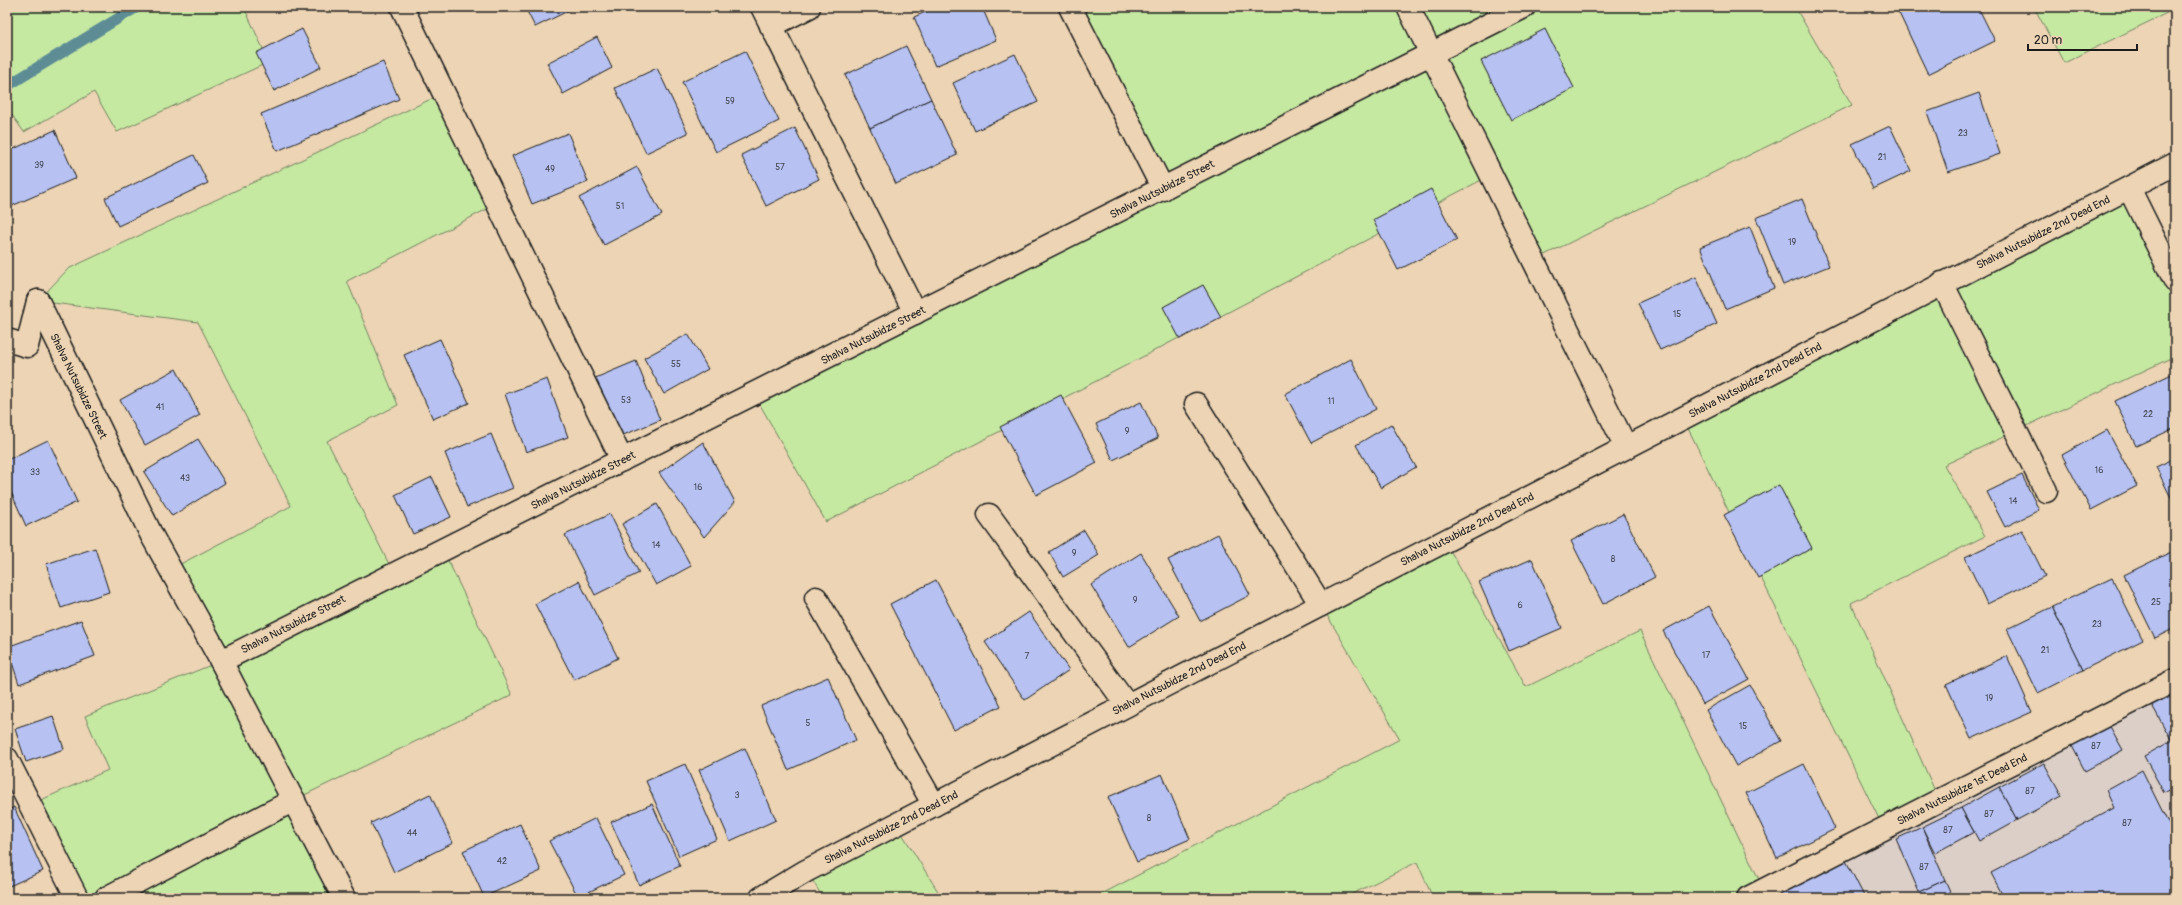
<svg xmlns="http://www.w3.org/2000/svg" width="2182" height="905" viewBox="0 0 2182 905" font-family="Pangolin,sans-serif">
	<rect width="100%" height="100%" fill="#ecd4b4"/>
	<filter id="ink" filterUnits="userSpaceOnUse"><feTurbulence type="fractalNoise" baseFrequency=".025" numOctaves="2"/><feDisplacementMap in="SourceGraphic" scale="8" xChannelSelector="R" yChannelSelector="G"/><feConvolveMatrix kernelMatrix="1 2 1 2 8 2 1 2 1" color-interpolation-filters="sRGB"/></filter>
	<g filter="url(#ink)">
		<path fill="#dccfc7" d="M 2175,680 L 2175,898 L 1748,898 Z"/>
		<g fill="#c6e9a2" stroke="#71825f">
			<path d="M 7,7 L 244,7 L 269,62 L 117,132 L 94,92 L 24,132 L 7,108 Z"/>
			<path d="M 1070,7 L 1795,7 L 1852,105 L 1534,260 L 1491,175 L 826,522 L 754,394 L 1163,189 Z"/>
			<path d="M 2034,7 L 2175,7 L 2175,9 L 2064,63 Z"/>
			<path d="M 444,93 L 497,204 L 347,281 L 398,405 L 327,441 L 394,574 L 443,550 L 512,695 L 294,800 L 344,898 L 77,898 L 30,805 L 108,770 L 85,716 L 221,661 L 171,569 L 291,506 L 198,322 L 38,301 L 68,269 Z"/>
			<path d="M 2129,188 L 2175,281 L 2175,356 L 1944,465 L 1985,536 L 1851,603 L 1939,800 L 1884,829 L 1683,418 Z"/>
			<path d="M 1445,541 L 1526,687 L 1640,631 L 1764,890 L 1748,898 L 1433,898 L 1417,862 L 1344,898 L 1094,898 L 1400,739 L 1321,605 Z"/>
			<path d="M 896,824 L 942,898 L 823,898 L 807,871 Z"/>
		</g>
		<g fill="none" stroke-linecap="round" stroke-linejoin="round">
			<path stroke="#5d8c95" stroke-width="11" d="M 7,86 L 137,7"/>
		</g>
		<g fill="#b7c2f3" stroke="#1c1c1c">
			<path d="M 525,7 L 576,7 L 535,27 Z"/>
			<path d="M 937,7 L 982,7 L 996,40 L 935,66 L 914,17 Z"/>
			<path d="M 1905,7 L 1978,7 L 1995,41 L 1928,74 L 1898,11 Z"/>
			<path d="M 302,29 L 321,67 L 274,91 L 256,53 Z"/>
			<path d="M 1545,29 L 1574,88 L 1511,120 L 1481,61 Z"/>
			<path d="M 597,37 L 612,68 L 563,94 L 547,63 Z"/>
			<path d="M 906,46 L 931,99 L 870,128 L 845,75 Z"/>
			<path d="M 745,51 L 779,121 L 716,152 L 682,82 Z"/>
			<path d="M 1015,54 L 1038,102 L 975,131 L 953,83 Z"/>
			<path d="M 383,62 L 399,99 L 277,151 L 261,114 Z"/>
			<path d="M 657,68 L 688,133 L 646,153 L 615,88 Z"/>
			<path d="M 1979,93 L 2000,154 L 1948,172 L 1927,112 Z"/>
			<path d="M 931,99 L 957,155 L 896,184 L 870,128 Z"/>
			<path d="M 1890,126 L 1911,171 L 1873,189 L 1852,144 Z"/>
			<path d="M 795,128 L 819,179 L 766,206 L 741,155 Z"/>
			<path d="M 55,130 L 76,178 L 7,208 L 7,152 Z"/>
			<path d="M 568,133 L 588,182 L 532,204 L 512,156 Z"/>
			<path d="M 194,155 L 208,183 L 118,226 L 105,198 Z"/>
			<path d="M 637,167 L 662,215 L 604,245 L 579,198 Z"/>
			<path d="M 1431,189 L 1457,240 L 1398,270 L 1373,220 Z"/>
			<path d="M 1802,199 L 1829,266 L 1783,285 L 1756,218 Z"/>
			<path d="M 1750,227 L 1774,288 L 1725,309 L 1700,247 Z"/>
			<path d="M 1696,277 L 1717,324 L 1660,350 L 1638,303 Z"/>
			<path d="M 1203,285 L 1221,317 L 1180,339 L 1163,307 Z"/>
			<path d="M 688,334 L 708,369 L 664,394 L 644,358 Z"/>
			<path d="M 440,339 L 469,403 L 433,419 L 404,355 Z"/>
			<path d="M 1351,359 L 1376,409 L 1311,443 L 1285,394 Z"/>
			<path d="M 636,361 L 660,420 L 616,438 L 593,379 Z"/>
			<path d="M 176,369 L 200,415 L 145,445 L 120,400 Z"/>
			<path d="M 2174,373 L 2175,428 L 2136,446 L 2115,401 Z"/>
			<path d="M 547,379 L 568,437 L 526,452 L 505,394 Z"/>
			<path d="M 1061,395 L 1097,463 L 1036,495 L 1000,427 Z"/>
			<path d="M 1141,402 L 1158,438 L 1113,460 L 1096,424 Z"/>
			<path d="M 1391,424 L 1416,467 L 1381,488 L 1356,445 Z"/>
			<path d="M 2107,430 L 2137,486 L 2091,510 L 2062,455 Z"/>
			<path d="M 491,434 L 513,488 L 467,507 L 445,453 Z"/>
			<path d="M 198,439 L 225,483 L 172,516 L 144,472 Z"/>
			<path d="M 48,440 L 77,502 L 26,526 L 7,483 L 7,460 Z"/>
			<path d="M 703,442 L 735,502 L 704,537 L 659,473 Z"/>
			<path d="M 2175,458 L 2175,506 L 2156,467 Z"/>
			<path d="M 2022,475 L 2039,510 L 2005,527 L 1987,492 Z"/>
			<path d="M 432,477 L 451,517 L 413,534 L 395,495 Z"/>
			<path d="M 1779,485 L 1812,548 L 1758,578 L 1724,515 Z"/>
			<path d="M 657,504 L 691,566 L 656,585 L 622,524 Z"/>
			<path d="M 610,514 L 639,573 L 595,595 L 565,535 Z"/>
			<path d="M 1623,514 L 1655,577 L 1603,604 L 1571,541 Z"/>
			<path d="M 1084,530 L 1099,555 L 1063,577 L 1049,552 Z"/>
			<path d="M 2022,530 L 2045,576 L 1987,604 L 1965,557 Z"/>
			<path d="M 1218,534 L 1250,595 L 1200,621 L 1168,560 Z"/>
			<path d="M 95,548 L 109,592 L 61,608 L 46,564 Z"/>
			<path d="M 2175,550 L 2175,628 L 2155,638 L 2124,575 Z"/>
			<path d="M 1141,553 L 1179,616 L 1129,647 L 1091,585 Z"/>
			<path d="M 1532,559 L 1562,628 L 1509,651 L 1479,582 Z"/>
			<path d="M 2112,578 L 2143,640 L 2083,670 L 2052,607 Z"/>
			<path d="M 936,580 L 1001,706 L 954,730 L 890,604 Z"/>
			<path d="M 579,581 L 618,658 L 574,680 L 535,604 Z"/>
			<path d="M 1709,606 L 1749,679 L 1703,704 L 1663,631 Z"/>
			<path d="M 2052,607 L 2083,670 L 2038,693 L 2007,629 Z"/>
			<path d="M 1029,612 L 1069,670 L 1025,700 L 985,642 Z"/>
			<path d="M 81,620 L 95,656 L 19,684 L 7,647 Z"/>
			<path d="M 2007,656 L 2032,712 L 1971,739 L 1946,684 Z"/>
			<path d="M 828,677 L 856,740 L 788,770 L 761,706 Z"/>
			<path d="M 1750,685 L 1781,741 L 1736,766 L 1706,710 Z"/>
			<path d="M 2175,686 L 2175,739 L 2172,741 L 2149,700 Z"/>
			<path d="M 53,716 L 64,749 L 26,762 L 15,729 Z"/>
			<path d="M 2107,721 L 2123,750 L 2085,771 L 2070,742 Z"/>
			<path d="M 2175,739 L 2175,787 L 2164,793 L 2144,756 Z"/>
			<path d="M 745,748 L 776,820 L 730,841 L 699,770 Z"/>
			<path d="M 2044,763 L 2062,796 L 2017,820 L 1999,787 Z"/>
			<path d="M 685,764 L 717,839 L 679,856 L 646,781 Z"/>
			<path d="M 1804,764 L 1835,829 L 1777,858 L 1746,793 Z"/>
			<path d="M 2142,770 L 2175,837 L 2175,898 L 2004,898 L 1991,873 L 2114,808 L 2106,790 Z"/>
			<path d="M 1162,774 L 1190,839 L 1137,862 L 1108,797 Z"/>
			<path d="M 1999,787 L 2017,820 L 1979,841 L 1961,808 Z"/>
			<path d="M 430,794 L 453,843 L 394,872 L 371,823 Z"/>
			<path d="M 652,804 L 680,866 L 639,885 L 611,822 Z"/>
			<path d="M 14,807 L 43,871 L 7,887 L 7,811 Z"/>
			<path d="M 1961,808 L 1974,832 L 1935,853 L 1922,827 Z"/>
			<path d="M 596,818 L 624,875 L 578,897 L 549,841 Z"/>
			<path d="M 520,824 L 541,871 L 484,897 L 463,851 Z"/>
			<path d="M 1922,827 L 1945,880 L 1919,892 L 1896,839 Z"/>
			<path d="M 1843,855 L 1865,898 L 1759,898 Z"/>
			<path d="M 1945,880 L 1953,898 L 1922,898 L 1919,892 Z"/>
		</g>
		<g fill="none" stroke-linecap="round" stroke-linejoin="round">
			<g stroke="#1c1c1c" stroke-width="25">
				<g id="service">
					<path d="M 771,26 L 809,7"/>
					<path d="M 2129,188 L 2175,281"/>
					<path d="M 1942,283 L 2046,491"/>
					<path d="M 1196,404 L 1321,605"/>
					<path d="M 989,515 L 1127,705"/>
					<path d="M 816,598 L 934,805"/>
					<path d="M 7,759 L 77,898"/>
				</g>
			</g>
			<g stroke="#1c1c1c" stroke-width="25">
				<g id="minor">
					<path d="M 402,7 L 622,460"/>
					<path d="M 762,7 L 915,313"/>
					<path d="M 1070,7 L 1163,189"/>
					<path d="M 1408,7 L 1626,447"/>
					<path d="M 38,301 L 152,536 L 221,661 L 344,898"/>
					<path d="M 7,340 L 27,346 L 38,301"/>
					<path d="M 221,661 L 1524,7"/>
					<path d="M 106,898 L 294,800"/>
					<path d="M 761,898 L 806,871 L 2175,164"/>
					<path d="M 1748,898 L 2175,680"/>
				</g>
			</g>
			<use href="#service" stroke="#ecd4b4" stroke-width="22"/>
			<use href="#minor" stroke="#ecd4b4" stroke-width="22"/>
		</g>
	</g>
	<g text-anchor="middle" stroke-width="3" stroke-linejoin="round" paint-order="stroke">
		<g font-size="9" fill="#434652">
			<text x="730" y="104">59</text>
			<text x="1963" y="136">23</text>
			<text x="1882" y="160">21</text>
			<text x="39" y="168">39</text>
			<text x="780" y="170">57</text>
			<text x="550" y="172">49</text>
			<text x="620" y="209">51</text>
			<text x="1792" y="245">19</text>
			<text x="1677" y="317">15</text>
			<text x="676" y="367">55</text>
			<text x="626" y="403">53</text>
			<text x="1331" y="404">11</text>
			<text x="160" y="410">41</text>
			<text x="2148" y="417">22</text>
			<text x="1127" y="434">9</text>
			<text x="2099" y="473">16</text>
			<text x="35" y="475">33</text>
			<text x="185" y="481">43</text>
			<text x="698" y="490">16</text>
			<text x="2013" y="504">14</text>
			<text x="656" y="548">14</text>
			<text x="1074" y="556">9</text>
			<text x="1613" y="562">8</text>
			<text x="1135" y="603">9</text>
			<text x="2156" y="605">25</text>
			<text x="1520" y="608">6</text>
			<text x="2097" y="627">23</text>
			<text x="2045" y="653">21</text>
			<text x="1706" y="658">17</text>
			<text x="1027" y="659">7</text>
			<text x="1989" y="701">19</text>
			<text x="808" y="726">5</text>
			<text x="1743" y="729">15</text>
			<text x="2096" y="749">87</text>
			<text x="2030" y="794">87</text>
			<text x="737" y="798">3</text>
			<text x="1989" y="817">87</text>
			<text x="1149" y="821">8</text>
			<text x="2127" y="826">87</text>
			<text x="1948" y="833">87</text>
			<text x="412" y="836">44</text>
			<text x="502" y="864">42</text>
			<text x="1924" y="870">87</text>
		</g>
		<g font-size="11" fill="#1c1c1c" stroke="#ecd4b4">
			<text transform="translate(1162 189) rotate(-27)" y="4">Shalva Nutsubidze Street</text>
			<text transform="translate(2043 232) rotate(-27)" y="4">Shalva Nutsubidze 2nd Dead End</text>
			<text transform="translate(873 335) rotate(-27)" y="4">Shalva Nutsubidze Street</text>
			<text transform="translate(1755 380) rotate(-28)" y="4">Shalva Nutsubidze 2nd Dead End</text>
			<text transform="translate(79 386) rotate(64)" y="4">Shalva Nutsubidze Street</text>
			<text transform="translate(583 480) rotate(-27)" y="4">Shalva Nutsubidze Street</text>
			<text transform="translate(1467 529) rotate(-27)" y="4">Shalva Nutsubidze 2nd Dead End</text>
			<text transform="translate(293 624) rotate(-27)" y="4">Shalva Nutsubidze Street</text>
			<text transform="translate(1179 678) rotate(-27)" y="4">Shalva Nutsubidze 2nd Dead End</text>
			<text transform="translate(1962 789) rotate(-27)" y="4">Shalva Nutsubidze 1st Dead End</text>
			<text transform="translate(891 827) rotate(-27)" y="4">Shalva Nutsubidze 2nd Dead End</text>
		</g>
	</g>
	<rect width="2182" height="905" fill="none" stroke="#ecd4b4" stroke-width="24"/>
	<rect x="12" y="12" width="2158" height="881" fill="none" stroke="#1c1c1c" stroke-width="1.5" filter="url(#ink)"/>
	<path d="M2028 44v6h109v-6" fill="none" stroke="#1c1c1c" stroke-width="2"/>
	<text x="2034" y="44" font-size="12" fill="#1c1c1c" stroke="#ecd4b4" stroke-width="3" paint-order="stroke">20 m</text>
</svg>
